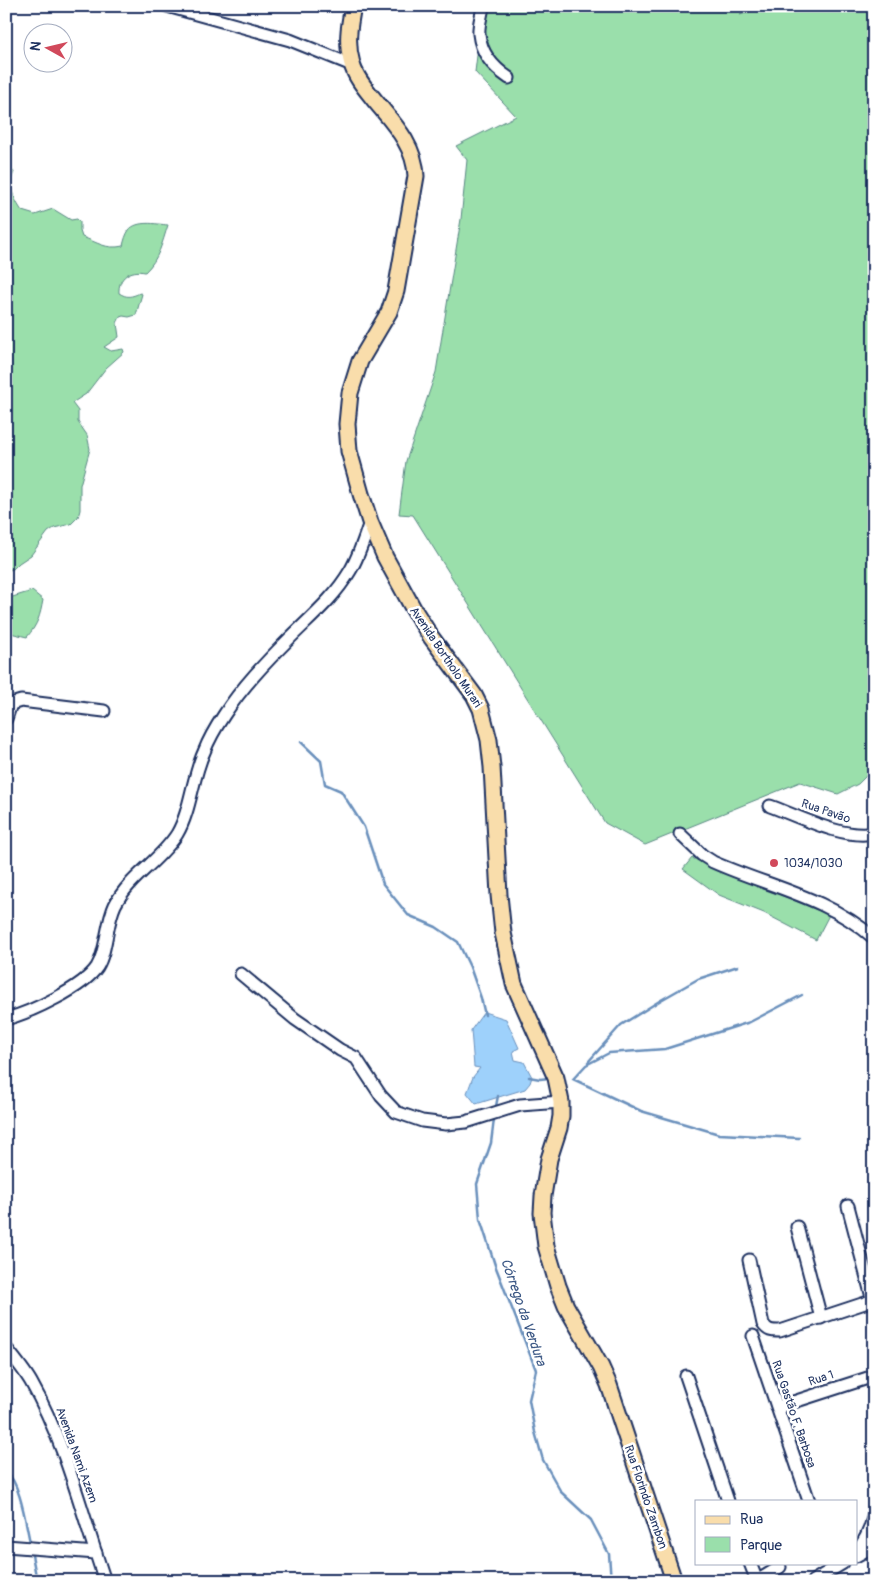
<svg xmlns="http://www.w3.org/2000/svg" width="880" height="1587" viewBox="0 0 880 1587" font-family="Pangolin,sans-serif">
	<rect width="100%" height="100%" fill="#fff"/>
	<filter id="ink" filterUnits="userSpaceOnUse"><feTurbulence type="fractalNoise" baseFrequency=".02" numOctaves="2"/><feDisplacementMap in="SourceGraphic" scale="10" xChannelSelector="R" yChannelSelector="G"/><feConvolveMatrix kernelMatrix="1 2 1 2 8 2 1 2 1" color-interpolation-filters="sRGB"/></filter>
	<g filter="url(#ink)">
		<g fill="#9adfab" stroke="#5a8784">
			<path d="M 483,6 L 750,6 L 740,15 L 767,6 L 874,6 L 874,768 L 858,784 L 838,794 L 800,782 L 645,845 L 605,823 L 413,515 L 399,514 L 406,461 L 436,372 L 461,219 L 467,160 L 456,146 L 516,116 L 475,72 Z"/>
			<path d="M 6,169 L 13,171 L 14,172 C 13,175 12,177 11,180 C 9,189 17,204 22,211 L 35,215 L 53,209 L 71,220 L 77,219 L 80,222 L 80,231 L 82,237 C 97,242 106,250 123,246 C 124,241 126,234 129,230 C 137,220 156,224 168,225 C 162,243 159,259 145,272 C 130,269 118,277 119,293 C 127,298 131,297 140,293 L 142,294 L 136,315 L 129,317 L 123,316 L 120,317 L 117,323 L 119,337 L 104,347 L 111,351 L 123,349 L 124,352 L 106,368 L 86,394 L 72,403 L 78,411 L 78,422 L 87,435 L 90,449 L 80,485 L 80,510 L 78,517 L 71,524 L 54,528 L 48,532 L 31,555 L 19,563 L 13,569 L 6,571 Z"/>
			<path d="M 32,591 L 43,600 C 40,616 38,624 27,637 L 6,632 L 6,599 Z"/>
			<path d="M 692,858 L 829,915 L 816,940 L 764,913 L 719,895 L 683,869 Z"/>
		</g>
		<path fill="#9ed1fb" stroke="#6a90bc" d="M 484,1012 L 506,1019 L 519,1048 L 513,1051 L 515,1060 L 524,1062 L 532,1077 L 530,1083 L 525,1089 L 476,1104 L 467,1093 L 473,1077 L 480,1068 L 474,1067 L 471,1030 Z"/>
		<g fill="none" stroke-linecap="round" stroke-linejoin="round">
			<g stroke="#6a90bc" stroke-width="2.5">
				<path d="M 301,742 L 321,761 L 325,784 L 341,791 L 364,827 L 383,884 L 408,915 L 436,927 L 458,942 L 470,967 L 481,998 L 485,1015"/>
				<path d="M 588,1062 L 621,1025 L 661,1000 L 698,979 L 738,966"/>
				<path d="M 529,1077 L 540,1079 L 549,1078"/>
				<path d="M 496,1106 L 498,1096"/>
				<path d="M 494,1119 L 491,1143 L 477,1184 L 480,1219 L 495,1265 L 536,1370 L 529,1400 L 535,1432 L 543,1460 L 561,1492 L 591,1520 L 609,1554 L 611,1581"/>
				<path d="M 799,1138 L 719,1134 L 641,1111 L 573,1079 L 586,1065 L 609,1053 L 665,1049 L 750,1022 L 802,995"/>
				<path d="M 6,1472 C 20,1481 26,1525 30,1542"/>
				<path d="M 32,1555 L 37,1581"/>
			</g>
			<g stroke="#1b2f5e" stroke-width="15">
				<g id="minor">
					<path d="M 167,6 L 290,40 L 352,65"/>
					<path d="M 483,6 C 482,15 478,25 479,34 C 481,53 494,68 509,78"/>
					<path d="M 6,719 L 11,704 L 21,701 L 104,711"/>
					<path d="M 770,806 C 798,816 844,840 874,833"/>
					<path d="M 680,834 L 702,855 L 713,862 C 769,887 825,896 874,938"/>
					<path d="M 241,974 L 295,1019 L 340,1050 L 356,1058 L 381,1096 L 396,1112 L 422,1121 L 446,1124 L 466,1122 L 520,1105 L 561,1102"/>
					<path d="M 6,1019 C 31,1012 83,988 97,967 C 107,951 106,924 115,905 C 129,877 160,861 177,834 C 191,810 192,778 204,752 C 209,739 216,727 224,715 C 242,687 266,662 290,638 C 311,617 334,598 350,571 C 359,556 364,539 370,522"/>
					<path d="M 848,1206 L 873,1301"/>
					<path d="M 797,1227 L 821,1318"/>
					<path d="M 749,1260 L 763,1324 C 768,1331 771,1331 780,1331 L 874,1300"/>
					<path d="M 753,1336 L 809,1501"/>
					<path d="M 6,1348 C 15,1359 24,1370 31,1382 C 66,1444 82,1514 105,1581"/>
					<path d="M 686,1376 L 728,1501"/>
					<path d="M 778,1407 L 874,1376"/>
					<path d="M 6,1546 L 96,1553"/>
					<path d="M 856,1552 C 866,1540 872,1526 874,1511"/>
					<path d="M 856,1556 L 874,1546"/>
					<path d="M 750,1563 L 757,1581"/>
					<path d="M 757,1581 L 780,1567"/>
					<path d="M 813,1581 L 843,1563"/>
				</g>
			</g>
			<g stroke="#1b2f5e" stroke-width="19">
				<path id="major" d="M 353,6 C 349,26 346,44 352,64 C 355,76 364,87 372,97 C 391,121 415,144 416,176 L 396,291 L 389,312 L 360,361 L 350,393 L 347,424 L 349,451 L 361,494 L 370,522 L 385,557 L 414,610 L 431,637 L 474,695 L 481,709 L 489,740 L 492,767 L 499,895 L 503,933 L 514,984 L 556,1078 L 561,1102 L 561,1116 L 559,1128 L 549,1159 L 543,1196 L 542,1213 L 546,1246 L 558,1286 L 566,1306 L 601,1367 L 609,1385 L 674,1581"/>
			</g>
			<use href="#minor" stroke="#fff" stroke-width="11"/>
			<use href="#major" stroke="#f9ddab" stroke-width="15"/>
		</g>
	</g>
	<circle fill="#d1495b" stroke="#fff" stroke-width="2" cx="774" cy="863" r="5"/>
	<g text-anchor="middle" stroke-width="5" stroke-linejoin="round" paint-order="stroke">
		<g font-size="12" fill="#1b2f5e" stroke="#fff">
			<text transform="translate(446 657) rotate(56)" y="4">Avenida Bortholo Murari</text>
			<text transform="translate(826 811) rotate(19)" y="4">Rua Pavão</text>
			<text transform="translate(821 1378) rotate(-18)" y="4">Rua 1</text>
			<text transform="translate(794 1414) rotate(71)" y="4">Rua Gastão F. Barbosa</text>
			<text transform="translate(77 1455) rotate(70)" y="4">Avenida Nami Azem</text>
			<text transform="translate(646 1497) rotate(71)" y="4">Rua Florindo Zambon</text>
		</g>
		<g font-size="12" fill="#1b2f5e" stroke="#fff" text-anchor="start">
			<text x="784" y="867">1034/1030</text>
		</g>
		<g font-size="14" font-style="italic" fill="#3c5885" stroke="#fff">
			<text transform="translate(524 1312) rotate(71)" y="5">Córrego da Verdura</text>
		</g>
	</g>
	<rect width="880" height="1587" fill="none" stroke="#fff" stroke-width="25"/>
	<rect x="12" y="12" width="855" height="1562" fill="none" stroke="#1b2f5e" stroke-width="2" filter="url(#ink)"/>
	<rect x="695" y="1500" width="162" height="65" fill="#ffffff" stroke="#a4acbf"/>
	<rect x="705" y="1516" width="25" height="8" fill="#f9ddab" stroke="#a4acbf"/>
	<text x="740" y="1524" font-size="15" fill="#1b2f5e">Rua</text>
	<rect x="705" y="1537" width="25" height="15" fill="#9adfab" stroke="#a4acbf"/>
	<text x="740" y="1550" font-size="15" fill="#1b2f5e">Parque</text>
	<g transform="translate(48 48) rotate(278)"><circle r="24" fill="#ffffff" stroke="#a4acbf"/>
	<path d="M0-4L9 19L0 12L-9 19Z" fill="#d1495b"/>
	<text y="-8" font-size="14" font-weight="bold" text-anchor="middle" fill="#1b2f5e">N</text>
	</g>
</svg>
